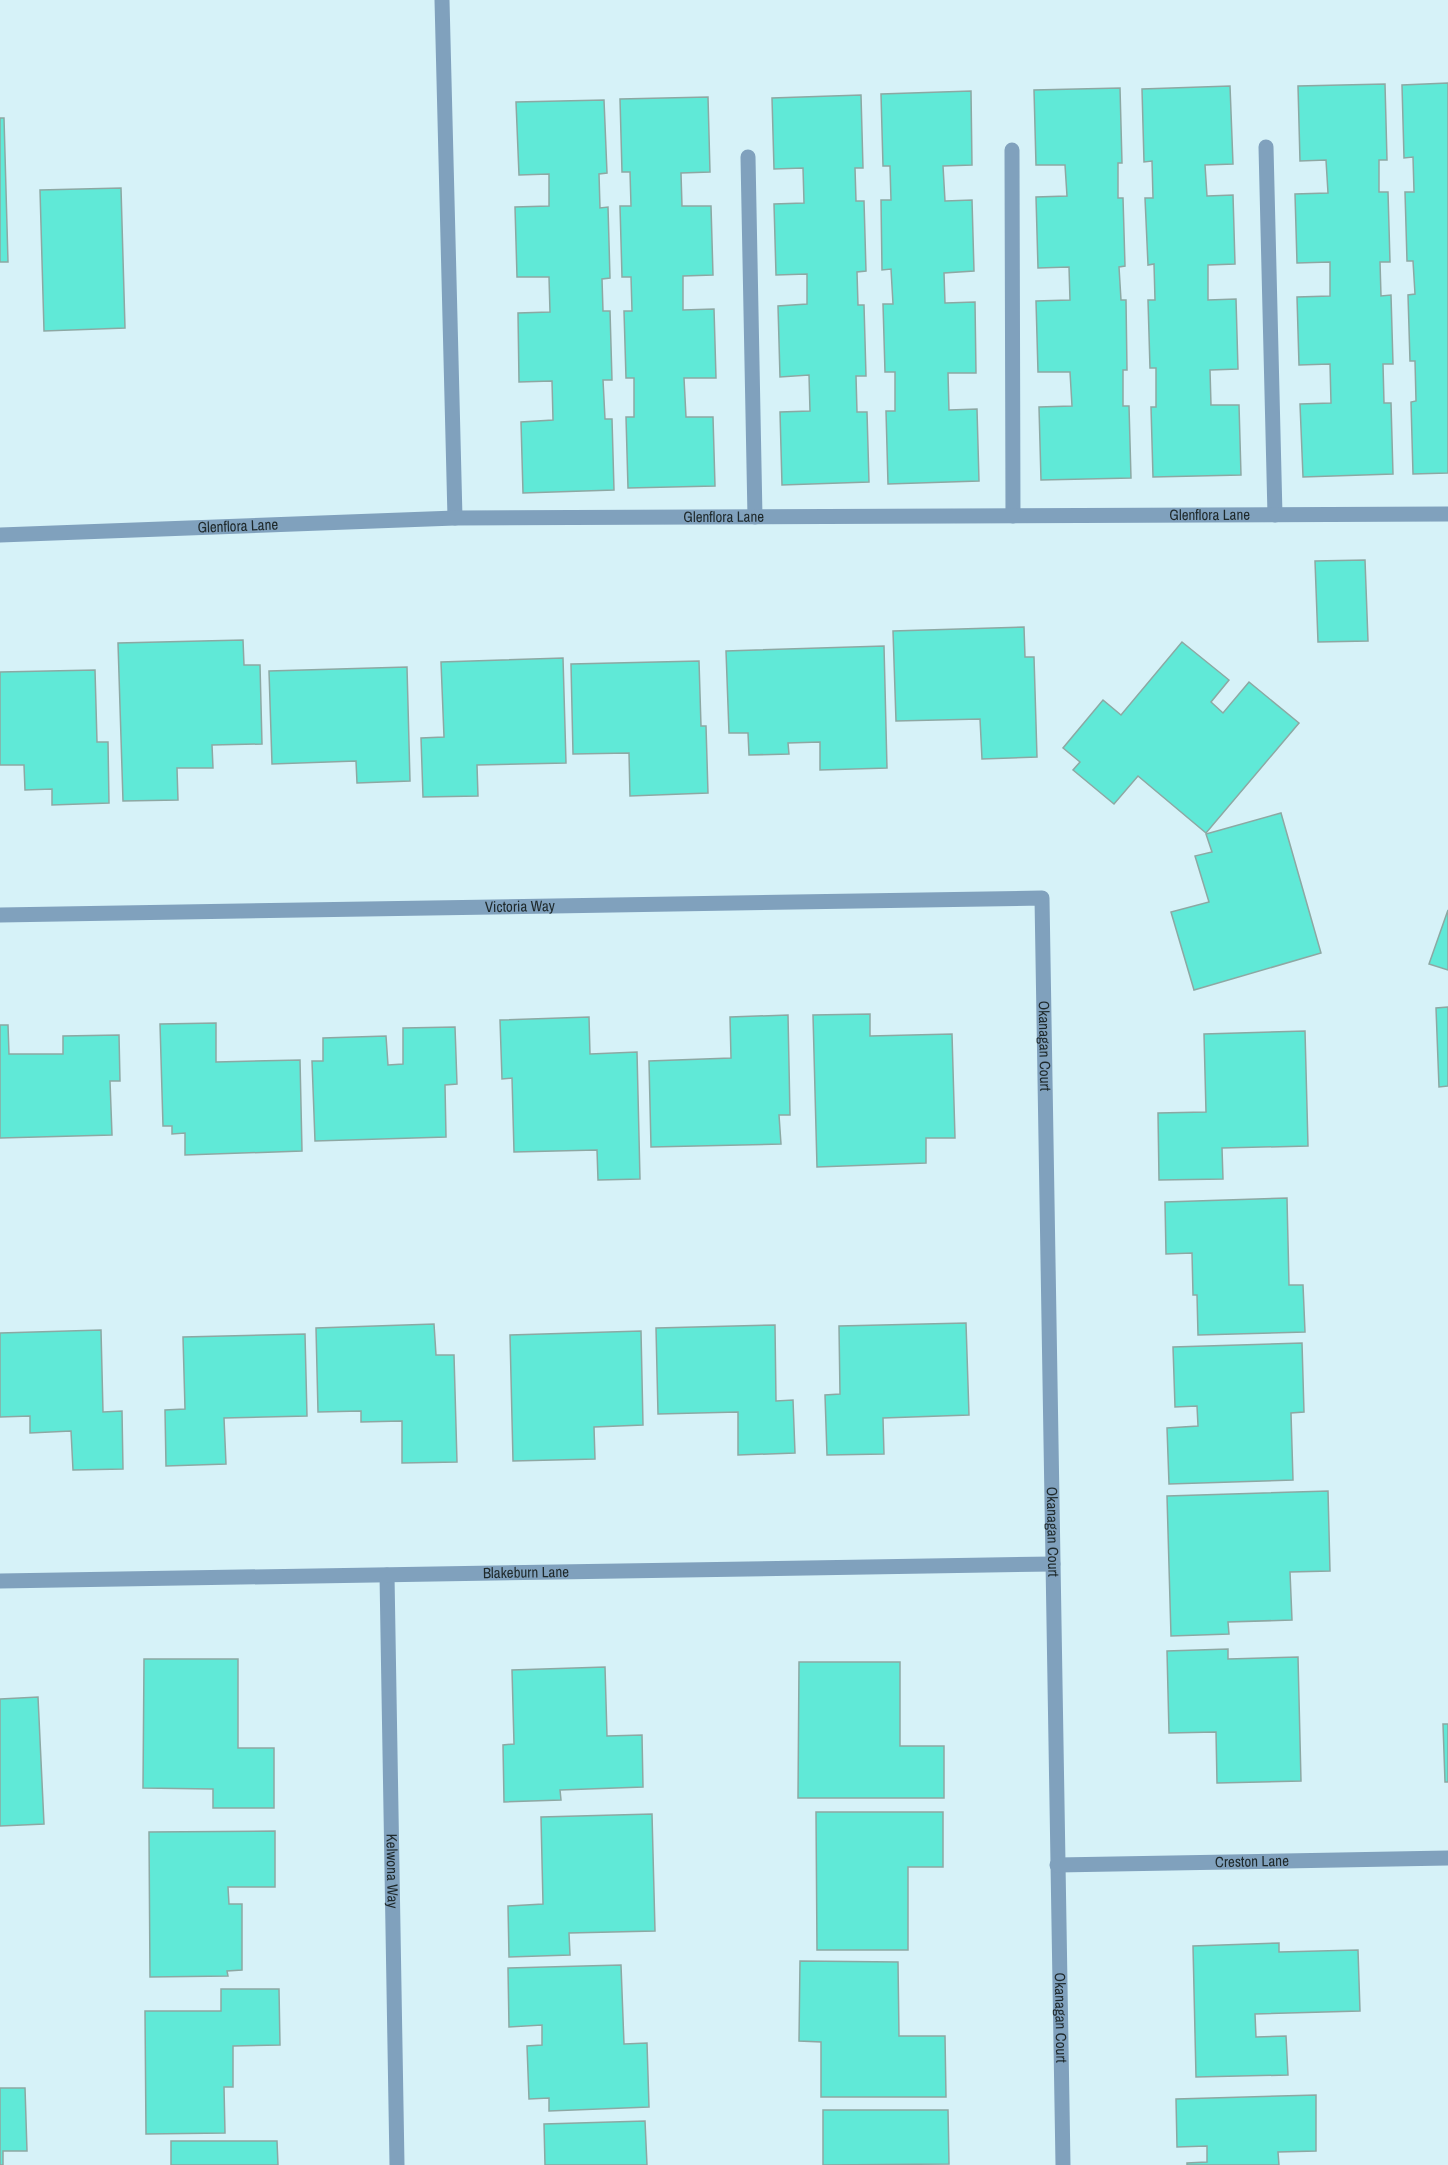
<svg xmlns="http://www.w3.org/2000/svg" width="1448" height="2165" viewBox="0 0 1448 2165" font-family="'Archivo Narrow',sans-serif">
	<rect width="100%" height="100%" fill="#d6f2f8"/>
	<g fill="#60e9d7" stroke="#8da8a3" stroke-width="1.5">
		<path d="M 1448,83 L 1448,473 L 1413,474 L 1411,402 L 1416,401 L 1415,361 L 1410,361 L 1408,295 L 1415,294 L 1413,261 L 1407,261 L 1405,192 L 1414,192 L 1413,157 L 1404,158 L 1402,85 Z"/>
		<path d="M 1385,84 L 1387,160 L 1379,160 L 1379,192 L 1388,192 L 1390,262 L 1380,262 L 1381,296 L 1391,295 L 1393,364 L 1383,364 L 1384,403 L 1391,403 L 1393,474 L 1303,477 L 1300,404 L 1331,403 L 1330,364 L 1299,365 L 1297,297 L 1330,296 L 1330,262 L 1297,263 L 1295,194 L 1328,193 L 1326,160 L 1300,161 L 1298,86 Z"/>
		<path d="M 1230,86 L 1233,164 L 1205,165 L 1207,196 L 1233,195 L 1235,264 L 1208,265 L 1208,300 L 1236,299 L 1238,369 L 1210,370 L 1211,405 L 1239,405 L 1241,475 L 1153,477 L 1151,407 L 1156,407 L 1156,368 L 1150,368 L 1148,300 L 1155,300 L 1154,264 L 1148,265 L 1145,198 L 1153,198 L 1152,161 L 1144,162 L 1142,89 Z"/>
		<path d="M 1120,88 L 1122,163 L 1118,163 L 1118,198 L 1123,198 L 1125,266 L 1119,267 L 1121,300 L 1126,300 L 1127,370 L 1123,370 L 1123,406 L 1129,406 L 1131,478 L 1041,480 L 1039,407 L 1072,406 L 1070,372 L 1038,372 L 1036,301 L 1070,300 L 1069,267 L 1038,268 L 1036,197 L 1067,196 L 1065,165 L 1036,165 L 1034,90 Z"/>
		<path d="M 971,91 L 972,165 L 943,166 L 945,201 L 972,200 L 974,271 L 944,273 L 945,303 L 975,302 L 976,373 L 948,373 L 949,410 L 977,409 L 979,481 L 888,484 L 886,411 L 895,411 L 895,372 L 885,372 L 883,304 L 893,304 L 891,269 L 882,270 L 881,200 L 891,200 L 890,166 L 883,166 L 881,94 Z"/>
		<path d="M 861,95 L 863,168 L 855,168 L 856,201 L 864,201 L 866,271 L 857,272 L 858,305 L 864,305 L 866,376 L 856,376 L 857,412 L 867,412 L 869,482 L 782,485 L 780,412 L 810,411 L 809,375 L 780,377 L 778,306 L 807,304 L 807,274 L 776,275 L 774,204 L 804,203 L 803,168 L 774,169 L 772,98 Z"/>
		<path d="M 708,97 L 710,172 L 681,173 L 682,206 L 711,206 L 713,275 L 683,276 L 683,310 L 714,309 L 716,378 L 684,378 L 686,417 L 713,417 L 715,486 L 628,488 L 626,417 L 634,417 L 634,378 L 626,378 L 624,311 L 632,311 L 631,277 L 622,277 L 620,206 L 631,206 L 630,172 L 622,172 L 620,99 Z"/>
		<path d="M 604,100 L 607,173 L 599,174 L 600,208 L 608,207 L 610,278 L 602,279 L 603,311 L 610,311 L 612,380 L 603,380 L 605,419 L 612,419 L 614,490 L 523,493 L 521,422 L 553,420 L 552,381 L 519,382 L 518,313 L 550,312 L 549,277 L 517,277 L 515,207 L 549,206 L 549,174 L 519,175 L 516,102 Z"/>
		<path d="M 0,118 L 4,118 L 8,262 L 0,262 Z"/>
		<path d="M 121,188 L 125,328 L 44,331 L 40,190 Z"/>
		<path d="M 1365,560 L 1368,641 L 1318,642 L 1315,561 Z"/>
		<path d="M 1024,627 L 1025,657 L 1034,657 L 1037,757 L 982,759 L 980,719 L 896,721 L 893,631 Z"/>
		<path d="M 243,640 L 244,665 L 260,665 L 262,744 L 212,745 L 213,768 L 177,768 L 178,800 L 123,801 L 118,643 Z"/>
		<path d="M 1182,642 L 1229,680 L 1211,702 L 1223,713 L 1249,682 L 1299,723 L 1206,833 L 1138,776 L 1114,804 L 1073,770 L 1080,762 L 1063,748 L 1103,700 L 1121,715 Z"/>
		<path d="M 884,646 L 887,768 L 820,770 L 820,742 L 788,743 L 789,754 L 749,755 L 748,733 L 729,733 L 726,651 Z"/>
		<path d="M 563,658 L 566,763 L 477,765 L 478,796 L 423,797 L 421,738 L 444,737 L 441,662 Z"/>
		<path d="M 699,661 L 701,726 L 706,726 L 708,793 L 630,796 L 629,753 L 573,754 L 571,664 Z"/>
		<path d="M 407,667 L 410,781 L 357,783 L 356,761 L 272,764 L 269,671 Z"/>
		<path d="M 95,670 L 97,742 L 108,742 L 109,803 L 52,805 L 52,789 L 25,790 L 24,765 L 0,765 L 0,672 Z"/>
		<path d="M 1281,813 L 1321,953 L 1194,990 L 1171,912 L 1209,902 L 1195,856 L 1212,852 L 1206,834 Z"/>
		<path d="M 1448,910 L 1448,970 L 1429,964 Z"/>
		<path d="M 1448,1007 L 1448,1086 L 1439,1087 L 1436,1008 Z"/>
		<path d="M 870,1014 L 870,1036 L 952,1034 L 955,1138 L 926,1138 L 926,1163 L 817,1167 L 813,1015 Z"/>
		<path d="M 788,1015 L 790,1115 L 779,1115 L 781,1144 L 651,1147 L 649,1061 L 731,1058 L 730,1017 Z"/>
		<path d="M 589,1017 L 590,1054 L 637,1052 L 640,1179 L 598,1180 L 597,1150 L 514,1152 L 512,1078 L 502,1079 L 500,1020 Z"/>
		<path d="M 216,1023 L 216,1062 L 300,1060 L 302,1151 L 185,1155 L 185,1133 L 172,1134 L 172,1126 L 163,1126 L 160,1024 Z"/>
		<path d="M 0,1025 L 8,1025 L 9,1054 L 63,1054 L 63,1036 L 119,1035 L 120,1081 L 110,1081 L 112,1135 L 0,1138 Z"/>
		<path d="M 455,1027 L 457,1084 L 445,1085 L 446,1137 L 315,1141 L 312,1061 L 323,1061 L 323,1038 L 386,1036 L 388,1065 L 403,1064 L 403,1028 Z"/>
		<path d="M 1305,1031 L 1308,1146 L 1222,1148 L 1223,1179 L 1159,1180 L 1158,1113 L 1206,1112 L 1204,1034 Z"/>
		<path d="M 1287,1198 L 1289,1285 L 1303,1285 L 1305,1332 L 1198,1335 L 1197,1295 L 1193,1295 L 1192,1253 L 1166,1254 L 1165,1202 Z"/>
		<path d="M 966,1323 L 969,1415 L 883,1418 L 884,1454 L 827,1455 L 825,1395 L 840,1394 L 839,1326 Z"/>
		<path d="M 434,1324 L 436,1355 L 454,1355 L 457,1462 L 402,1463 L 402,1421 L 361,1422 L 361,1411 L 318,1412 L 316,1328 Z"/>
		<path d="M 775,1325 L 776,1401 L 793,1400 L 795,1453 L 738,1455 L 738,1412 L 658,1414 L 656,1328 Z"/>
		<path d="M 101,1330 L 103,1412 L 122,1411 L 123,1469 L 73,1470 L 71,1431 L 30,1433 L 30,1416 L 0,1417 L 0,1333 Z"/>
		<path d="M 641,1331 L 643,1425 L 594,1427 L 595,1459 L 513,1461 L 510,1335 Z"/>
		<path d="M 305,1334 L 307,1416 L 224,1418 L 226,1464 L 166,1466 L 165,1410 L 185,1409 L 183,1337 Z"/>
		<path d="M 1302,1343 L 1304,1412 L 1291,1413 L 1293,1480 L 1169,1484 L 1167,1428 L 1198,1426 L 1197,1406 L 1175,1407 L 1173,1347 Z"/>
		<path d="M 1328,1491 L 1330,1571 L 1290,1572 L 1292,1620 L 1228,1622 L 1229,1634 L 1171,1636 L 1167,1496 Z"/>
		<path d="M 1228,1649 L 1228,1659 L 1298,1657 L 1301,1781 L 1217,1783 L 1216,1732 L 1169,1733 L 1167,1651 Z"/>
		<path d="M 144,1659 L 238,1659 L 238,1748 L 274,1748 L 274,1808 L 213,1808 L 213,1789 L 143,1788 Z"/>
		<path d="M 799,1662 L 900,1662 L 900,1746 L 944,1746 L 944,1798 L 798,1798 Z"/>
		<path d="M 605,1667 L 607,1736 L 642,1735 L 643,1787 L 560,1790 L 561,1800 L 504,1802 L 503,1745 L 514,1744 L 512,1670 Z"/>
		<path d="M 38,1697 L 44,1824 L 0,1826 L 0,1699 Z"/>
		<path d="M 1443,1724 L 1448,1724 L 1448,1782 L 1445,1782 Z"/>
		<path d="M 816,1812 L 943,1812 L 943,1867 L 908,1867 L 908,1950 L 817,1950 Z"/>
		<path d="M 652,1814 L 655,1931 L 569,1933 L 570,1955 L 509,1957 L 508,1906 L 543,1904 L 541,1817 Z"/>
		<path d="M 275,1831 L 275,1887 L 228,1887 L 229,1904 L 242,1904 L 242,1970 L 227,1971 L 228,1976 L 150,1977 L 149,1832 Z"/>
		<path d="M 1279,1943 L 1279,1952 L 1358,1950 L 1360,2011 L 1255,2014 L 1256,2037 L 1286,2036 L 1288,2075 L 1196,2077 L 1193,1946 Z"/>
		<path d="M 800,1961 L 898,1962 L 899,2036 L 945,2036 L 946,2097 L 821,2097 L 821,2042 L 799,2041 Z"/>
		<path d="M 621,1965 L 624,2044 L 647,2043 L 649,2107 L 549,2111 L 549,2098 L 529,2099 L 527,2046 L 542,2045 L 542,2025 L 509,2027 L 508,1968 Z"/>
		<path d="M 221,1989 L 279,1989 L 280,2045 L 233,2046 L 233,2087 L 224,2087 L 225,2133 L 146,2134 L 145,2011 L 221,2011 Z"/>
		<path d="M 0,2088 L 25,2088 L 27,2151 L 3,2151 L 3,2165 L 0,2165 Z"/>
		<path d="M 1316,2095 L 1316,2151 L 1278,2152 L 1279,2165 L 1187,2165 L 1187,2163 L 1207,2162 L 1207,2146 L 1177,2147 L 1176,2099 Z"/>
		<path d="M 823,2110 L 948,2110 L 949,2164 L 823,2165 Z"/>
		<path d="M 645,2121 L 647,2165 L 545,2165 L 544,2124 Z"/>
		<path d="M 171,2141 L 277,2141 L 278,2165 L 171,2165 Z"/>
	</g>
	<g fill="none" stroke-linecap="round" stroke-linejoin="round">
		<g stroke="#80a1bd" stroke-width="15">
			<path d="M 442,0 L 455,518"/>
			<path d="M 1266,147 L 1275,515"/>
			<path d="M 1012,150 L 1013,516"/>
			<path d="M 748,157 L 755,517"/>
			<path id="s1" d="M 0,535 L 455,518 L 1448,514"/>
			<path id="s2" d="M 0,915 L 1042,898 L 1063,2165"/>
			<path id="s3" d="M 387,1575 L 397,2165"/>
			<path id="s4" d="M 0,1581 L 1053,1564"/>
			<path id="s5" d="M 1057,1865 L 1448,1858"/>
		</g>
	</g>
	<g text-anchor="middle" stroke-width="4.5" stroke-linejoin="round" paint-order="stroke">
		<g font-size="15" fill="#1e292b" stroke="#f1fcfe">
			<text dy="5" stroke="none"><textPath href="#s1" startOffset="1210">Glenflora Lane</textPath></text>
			<text dy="5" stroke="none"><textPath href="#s1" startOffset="724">Glenflora Lane</textPath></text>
			<text dy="5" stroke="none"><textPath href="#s1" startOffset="238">Glenflora Lane</textPath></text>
			<text dy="5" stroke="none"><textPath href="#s2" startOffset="520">Victoria Way</textPath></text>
			<text dy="5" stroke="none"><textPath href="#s2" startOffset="1190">Okanagan Court</textPath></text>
			<text dy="5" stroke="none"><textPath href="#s2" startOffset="1676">Okanagan Court</textPath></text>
			<text dy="5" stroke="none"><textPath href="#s4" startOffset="526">Blakeburn Lane</textPath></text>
			<text dy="5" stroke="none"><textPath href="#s5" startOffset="195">Creston Lane</textPath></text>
			<text dy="5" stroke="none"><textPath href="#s3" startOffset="296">Kelwona Way</textPath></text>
			<text dy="5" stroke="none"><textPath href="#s2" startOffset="2162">Okanagan Court</textPath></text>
		</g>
	</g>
</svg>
